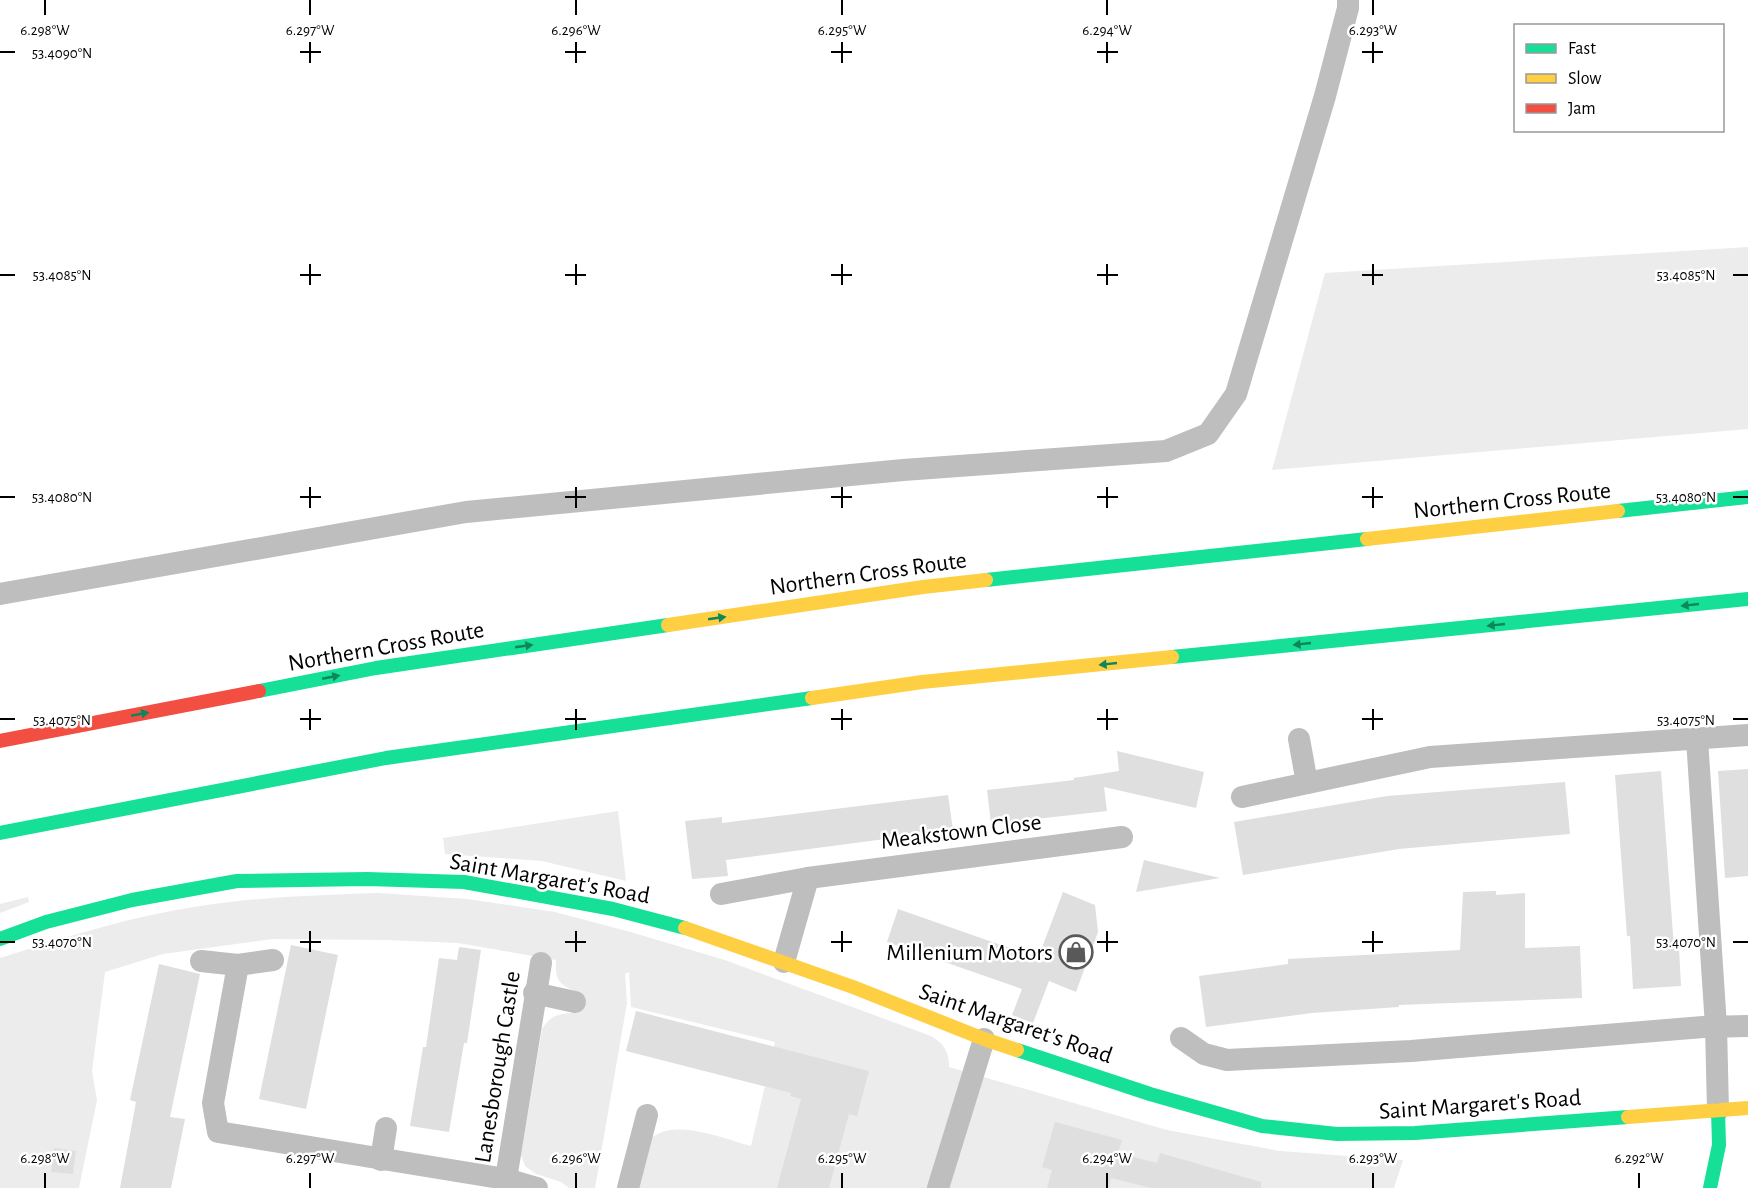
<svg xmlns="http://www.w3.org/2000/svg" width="1748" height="1188" viewBox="0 0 1748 1188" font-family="'Alegreya Sans',sans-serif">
	<rect width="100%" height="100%" fill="#fff"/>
	<g fill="#ececec">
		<path d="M 1748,247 L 1748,429 L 1272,470 L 1325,273 Z"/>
		<path d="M 618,811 L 626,881 L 542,861 L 445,854 L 443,838 Z"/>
		<path d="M 378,893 L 467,899 L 555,912 L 627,931 L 725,960 L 931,1036 C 944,1044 949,1051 949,1067 L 1167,1130 L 1280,1151 L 1403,1160 L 1394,1188 L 631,1188 C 634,1176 636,1163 641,1152 C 659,1110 720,1138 751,1146 L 775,1042 L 631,1007 L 629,972 L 625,974 L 627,1003 L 595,1188 L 569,1188 L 561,1182 L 536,1174 L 525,1166 L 521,1155 L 542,1029 C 550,1016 557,1014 572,1013 L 575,991 C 558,984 555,979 556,960 L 458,943 L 386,940 L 272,939 L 163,954 L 105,972 L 92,1071 L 97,1100 L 79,1188 L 0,1188 L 0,958 C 66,937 131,916 200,906 C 259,897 318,895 378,893 Z"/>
		<path d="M 28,897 L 29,902 L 0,913 L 0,904 Z"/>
	</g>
	<g fill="#dfdfdf">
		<path d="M 1117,751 L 1204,772 L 1196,808 L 1104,787 L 1107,811 L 991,824 L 987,790 L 1074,780 L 1074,778 L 1119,771 Z"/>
		<path d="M 1748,769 L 1748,876 L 1725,878 L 1718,771 Z"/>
		<path d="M 1661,771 L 1674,948 L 1679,948 L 1681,986 L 1633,989 L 1630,936 L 1627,936 L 1615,775 Z"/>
		<path d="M 1565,782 L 1570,834 L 1399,849 L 1243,875 L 1234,822 L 1387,796 Z"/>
		<path d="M 948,795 L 953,830 L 726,860 L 728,876 L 692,879 L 685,821 L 722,817 L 722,823 Z"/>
		<path d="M 1144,860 L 1220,878 L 1136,892 Z"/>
		<path d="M 1496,891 L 1496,895 L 1525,893 L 1525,948 L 1580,946 L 1582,998 L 1399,1005 L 1399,1007 L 1312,1013 L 1206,1027 L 1199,976 L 1288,964 L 1288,959 L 1460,950 L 1463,892 Z"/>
		<path d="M 1063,892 L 1095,905 L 1098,932 L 1076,992 L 1049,981 L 1033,1023 L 1012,1015 L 1022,989 L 887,942 L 898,909 L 1038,958 Z"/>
		<path d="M 291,945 L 338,955 L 306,1109 L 259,1099 Z"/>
		<path d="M 459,947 L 481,950 L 467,1043 L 464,1043 L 449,1132 L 410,1126 L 423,1047 L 426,1047 L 439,958 L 457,960 Z"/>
		<path d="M 159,964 L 200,974 L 170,1117 L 185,1119 L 171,1188 L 120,1188 L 136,1102 L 130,1100 Z"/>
		<path d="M 636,1011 L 869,1071 L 857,1116 L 849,1114 L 829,1188 L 777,1188 L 801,1099 L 790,1096 L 791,1093 L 626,1051 Z"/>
		<path d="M 1055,1122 L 1122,1140 L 1118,1153 L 1157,1163 L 1160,1153 L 1261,1182 L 1261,1188 L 1151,1188 L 1111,1178 L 1109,1188 L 1047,1188 L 1052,1170 L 1042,1167 Z"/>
		<path d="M 54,1148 L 76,1151 L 73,1174 L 51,1172 Z"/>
	</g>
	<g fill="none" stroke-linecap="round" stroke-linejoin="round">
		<g stroke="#bebebe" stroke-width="22">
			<path d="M 0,594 L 466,512 L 903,470 L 1166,451 L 1208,434 L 1236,394 L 1325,96 L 1348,8 L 1348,0"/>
			<path d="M 1299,739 L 1307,783"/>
			<path d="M 1697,739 L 1716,1026 L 1718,1110"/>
			<path d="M 1242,797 L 1430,757 L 1748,735"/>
			<path d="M 721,894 L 808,878 L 1122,837"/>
			<path d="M 201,961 L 238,965 L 273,960"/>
			<path d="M 784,962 L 808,878"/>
			<path d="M 238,965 L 213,1103 L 218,1132 L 506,1179 L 537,1188"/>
			<path d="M 534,993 L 575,1002"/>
			<path d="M 1181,1038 L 1204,1054 L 1227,1060 L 1411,1051 L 1703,1027 L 1748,1026"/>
			<path d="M 381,1160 L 386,1128"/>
			<path d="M 506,1179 L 541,963"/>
			<path d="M 628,1188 L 647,1115"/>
			<path d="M 938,1188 L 984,1039"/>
		</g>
		<g stroke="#16e098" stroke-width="14">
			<path d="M 1618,511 L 1748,497"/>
			<path d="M 986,580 L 1367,539"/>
			<path d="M 1172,657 L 1748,599"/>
			<path d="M 259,691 L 376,668 L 668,625"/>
			<path d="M 0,833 L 386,758 L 812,698"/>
			<path d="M 0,939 L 46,922 L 132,900 L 237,881 L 367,879 L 464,882 L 613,909 L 685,928"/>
			<path d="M 1017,1050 L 1150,1094 L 1262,1126 L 1337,1134 L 1415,1133 L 1628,1117"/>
			<path d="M 1710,1188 L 1719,1145 L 1718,1110"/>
		</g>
		<g stroke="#ffcf43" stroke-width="14">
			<path d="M 1367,539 L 1618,511"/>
			<path d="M 668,625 L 923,587 L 986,580"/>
			<path d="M 812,698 L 922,682 L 1172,657"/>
			<path d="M 685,928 L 853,987 L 984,1039 L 1017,1050"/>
			<path d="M 1628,1117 L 1748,1108"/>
		</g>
		<path stroke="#f24e42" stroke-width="14" d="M 0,741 L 259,691"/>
	</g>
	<defs><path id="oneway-solid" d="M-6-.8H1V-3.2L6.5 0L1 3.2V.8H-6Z" transform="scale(1.5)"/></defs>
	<g fill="#0d865b">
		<use href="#oneway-solid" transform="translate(1690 605) rotate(174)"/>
		<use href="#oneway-solid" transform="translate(717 618) rotate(-8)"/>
		<use href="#oneway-solid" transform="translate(1496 625) rotate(174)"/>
		<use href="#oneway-solid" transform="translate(1302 644) rotate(174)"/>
		<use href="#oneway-solid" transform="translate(524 646) rotate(-8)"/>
		<use href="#oneway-solid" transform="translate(1108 664) rotate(174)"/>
		<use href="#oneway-solid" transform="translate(331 677) rotate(-11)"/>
		<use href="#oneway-solid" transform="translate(140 714) rotate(-11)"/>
	</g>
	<path fill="none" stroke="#000" stroke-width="2" d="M 45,0 L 45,15M 310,0 L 310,15M 576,0 L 576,15M 842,0 L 842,15M 1107,0 L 1107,15M 1373,0 L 1373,15M 310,42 L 310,63M 576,42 L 576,63M 842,42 L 842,63M 1107,42 L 1107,63M 1373,42 L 1373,63M 0,52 L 15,52M 300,52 L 321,52M 565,52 L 586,52M 831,52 L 852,52M 1097,52 L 1118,52M 1362,52 L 1383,52M 310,264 L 310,285M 576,264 L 576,285M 842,264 L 842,285M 1107,264 L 1107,285M 1373,264 L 1373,285M 0,275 L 15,275M 300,275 L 321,275M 565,275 L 586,275M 831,275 L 852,275M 1097,275 L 1118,275M 1362,275 L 1383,275M 1733,275 L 1748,275M 310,487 L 310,508M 576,487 L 576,508M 842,487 L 842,508M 1107,487 L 1107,508M 1373,487 L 1373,508M 0,497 L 15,497M 300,497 L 321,497M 565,497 L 586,497M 831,497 L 852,497M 1097,497 L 1118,497M 1362,497 L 1383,497M 1733,497 L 1748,497M 310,709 L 310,730M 576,709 L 576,730M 842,709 L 842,730M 1107,709 L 1107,730M 1373,709 L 1373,730M 0,719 L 15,719M 300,719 L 321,719M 565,719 L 586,719M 831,719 L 852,719M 1097,719 L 1118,719M 1362,719 L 1383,719M 1733,719 L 1748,719M 310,931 L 310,952M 576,931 L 576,952M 842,931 L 842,952M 1107,931 L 1107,952M 1373,931 L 1373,952M 0,942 L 15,942M 300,942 L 321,942M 565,942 L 586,942M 831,942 L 852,942M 1097,942 L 1118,942M 1362,942 L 1383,942M 1733,942 L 1748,942M 45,1173 L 45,1188M 310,1173 L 310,1188M 576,1173 L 576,1188M 842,1173 L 842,1188M 1107,1173 L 1107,1188M 1373,1173 L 1373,1188M 1639,1173 L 1639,1188"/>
	<defs>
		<g id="shop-ring" transform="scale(1.725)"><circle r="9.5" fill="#fff" stroke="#595959" stroke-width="1.5"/><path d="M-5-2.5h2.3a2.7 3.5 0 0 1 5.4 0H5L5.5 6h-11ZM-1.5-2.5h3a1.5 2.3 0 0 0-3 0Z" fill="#595959"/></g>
	</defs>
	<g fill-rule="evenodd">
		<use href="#shop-ring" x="1076" y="952"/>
	</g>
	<g text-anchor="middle" stroke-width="5" stroke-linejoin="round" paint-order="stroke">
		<g font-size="24" fill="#000" stroke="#fff">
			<text transform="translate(1512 500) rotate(-6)" y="8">Northern Cross Route</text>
			<text transform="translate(868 573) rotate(-8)" y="8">Northern Cross Route</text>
			<text transform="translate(386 646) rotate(-10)" y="8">Northern Cross Route</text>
			<text transform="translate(961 831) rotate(-7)" y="8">Meakstown Close</text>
			<text transform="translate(550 878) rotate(10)" y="8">Saint Margaret's Road</text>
			<text transform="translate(1016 1023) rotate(19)" y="8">Saint Margaret's Road</text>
			<text transform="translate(497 1067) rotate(-81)" y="8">Lanesborough Castle</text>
			<text transform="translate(1480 1104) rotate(-4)" y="8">Saint Margaret's Road</text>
		</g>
		<g font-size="24" fill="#000" stroke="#fff" text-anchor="end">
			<text x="1053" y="960">Millenium Motors</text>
		</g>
	</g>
	<g font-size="15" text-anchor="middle" fill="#000" stroke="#fff" stroke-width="5" stroke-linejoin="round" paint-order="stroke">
		<text x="45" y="35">6.298°W</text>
		<text x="310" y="35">6.297°W</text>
		<text x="576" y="35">6.296°W</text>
		<text x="842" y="35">6.295°W</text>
		<text x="1107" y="35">6.294°W</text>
		<text x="1373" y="35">6.293°W</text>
		<text x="62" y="58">53.4090°N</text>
		<text x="62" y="280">53.4085°N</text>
		<text x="1686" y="280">53.4085°N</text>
		<text x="62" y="502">53.4080°N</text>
		<text x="1686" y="502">53.4080°N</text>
		<text x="62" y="725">53.4075°N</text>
		<text x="1686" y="725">53.4075°N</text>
		<text x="62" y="947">53.4070°N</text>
		<text x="1686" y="947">53.4070°N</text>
		<text x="45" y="1163">6.298°W</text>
		<text x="310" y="1163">6.297°W</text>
		<text x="576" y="1163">6.296°W</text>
		<text x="842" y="1163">6.295°W</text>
		<text x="1107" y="1163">6.294°W</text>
		<text x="1373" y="1163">6.293°W</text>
		<text x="1639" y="1163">6.292°W</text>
	</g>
	<rect x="1514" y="24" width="210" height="108" fill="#ffffff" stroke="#999999" stroke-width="1.5"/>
	<rect x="1526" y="44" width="30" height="9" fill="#16e098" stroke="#999999" stroke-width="1.5"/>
	<text x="1568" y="54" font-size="18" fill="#000000">Fast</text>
	<rect x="1526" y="74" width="30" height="9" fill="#ffcf43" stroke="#999999" stroke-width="1.5"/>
	<text x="1568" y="84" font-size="18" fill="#000000">Slow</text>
	<rect x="1526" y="104" width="30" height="9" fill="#f24e42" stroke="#999999" stroke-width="1.5"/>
	<text x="1568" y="114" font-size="18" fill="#000000">Jam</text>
</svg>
